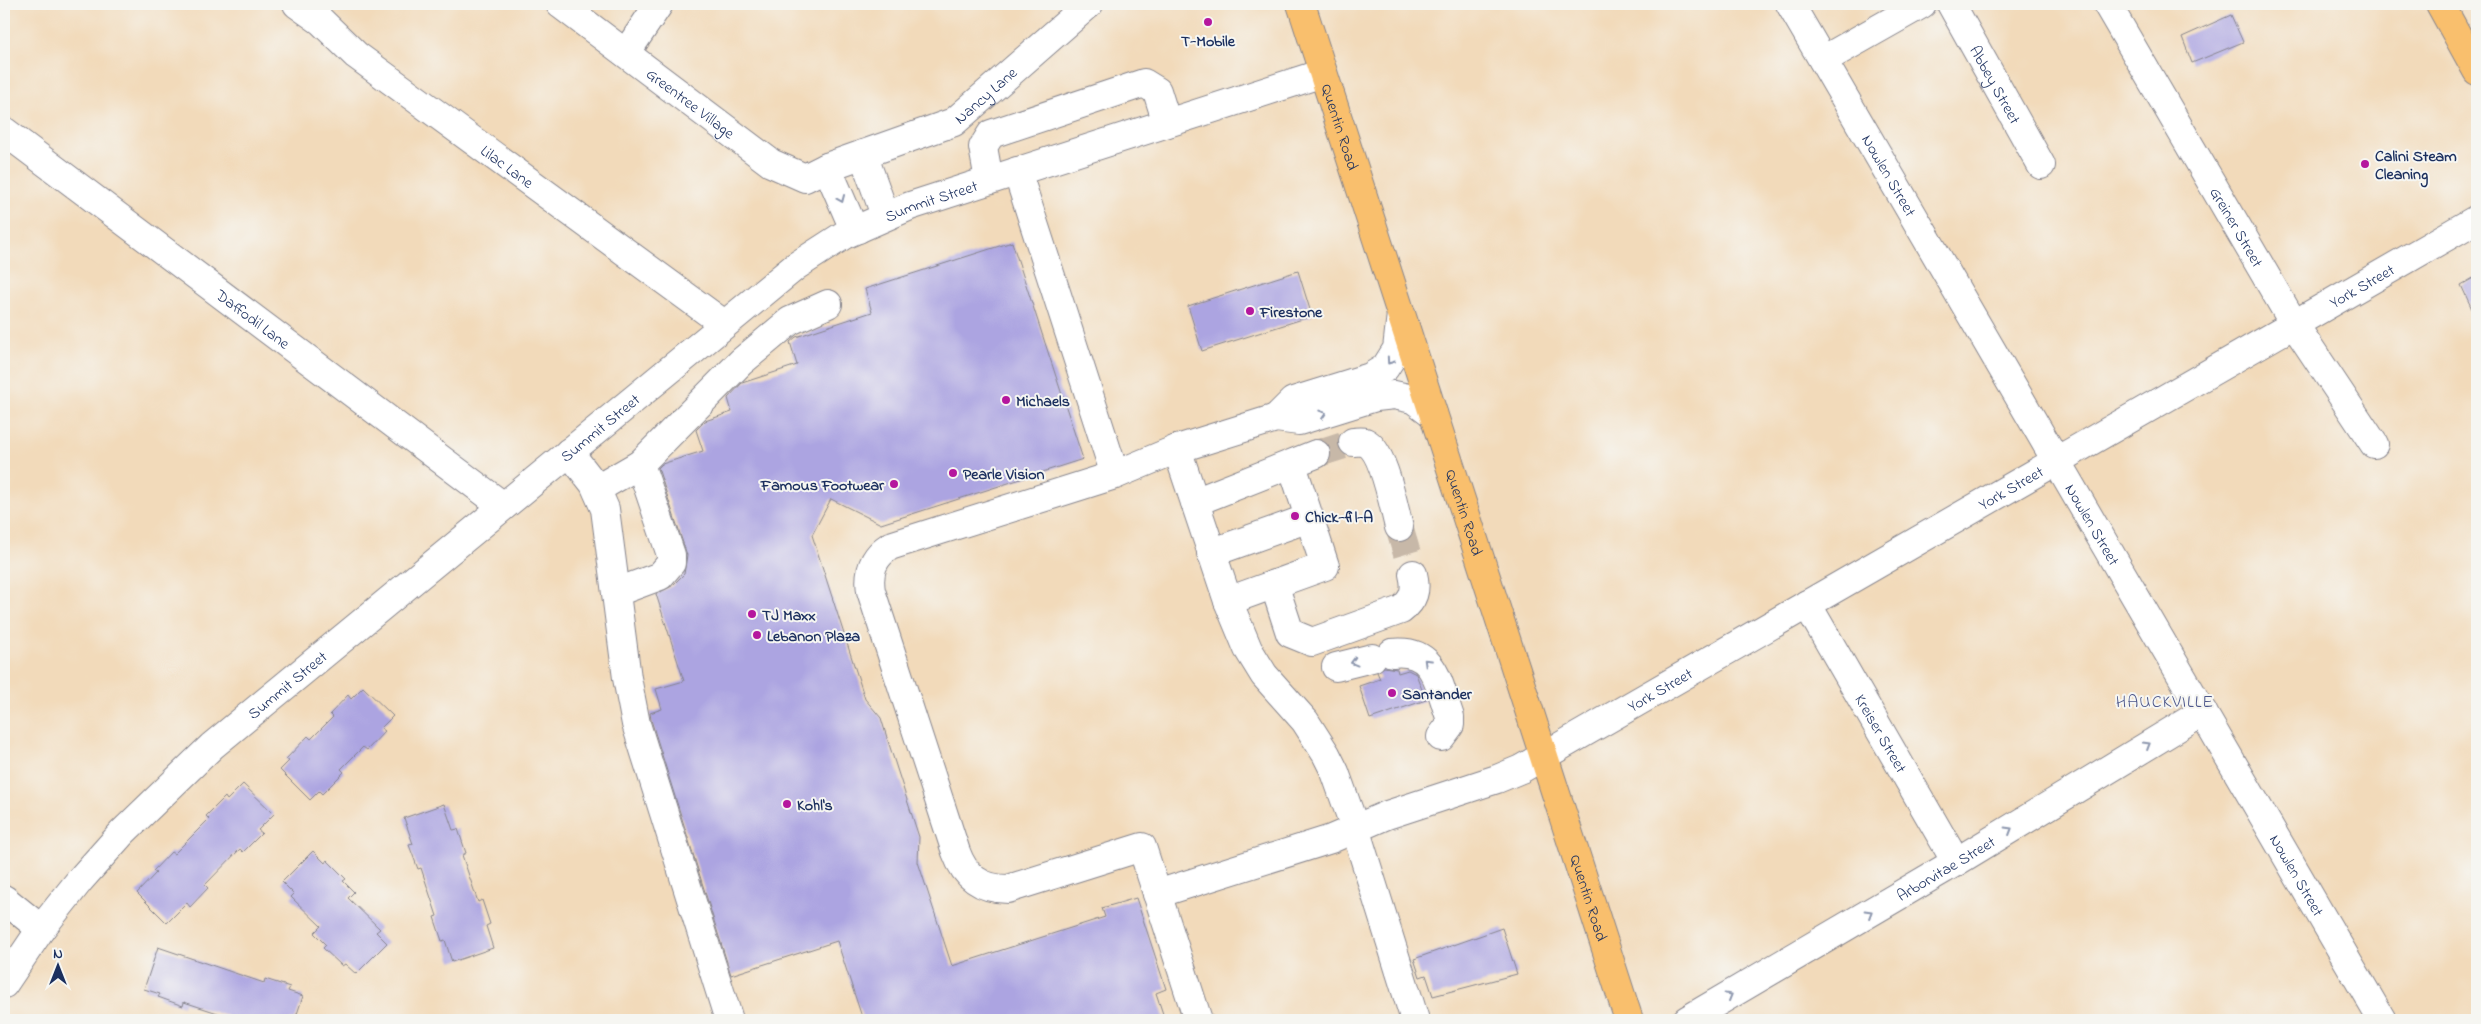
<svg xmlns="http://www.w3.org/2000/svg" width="2481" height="1024" viewBox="0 0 2481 1024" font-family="'Indie Flower',sans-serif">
	<rect width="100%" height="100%" fill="#f6f6f2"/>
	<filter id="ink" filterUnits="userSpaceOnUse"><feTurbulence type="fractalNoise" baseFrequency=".02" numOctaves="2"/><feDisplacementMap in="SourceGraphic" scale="10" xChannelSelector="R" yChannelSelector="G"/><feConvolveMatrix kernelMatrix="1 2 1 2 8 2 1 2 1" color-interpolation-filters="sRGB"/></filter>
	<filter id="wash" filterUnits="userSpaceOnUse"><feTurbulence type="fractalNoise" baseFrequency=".0096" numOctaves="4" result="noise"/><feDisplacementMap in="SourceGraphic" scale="20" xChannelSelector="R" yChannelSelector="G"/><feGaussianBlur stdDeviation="1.12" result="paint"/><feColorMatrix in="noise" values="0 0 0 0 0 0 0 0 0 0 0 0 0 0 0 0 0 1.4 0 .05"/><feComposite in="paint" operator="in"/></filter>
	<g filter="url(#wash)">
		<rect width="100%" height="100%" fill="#f2daba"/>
		<g id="blocks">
			<g fill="#aca4e1">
				<path d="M 2231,15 L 2243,42 L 2192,63 L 2182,37 Z"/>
				<path d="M 1012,242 L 1083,459 L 881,524 L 831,499 L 812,535 L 865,699 L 881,718 L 888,741 L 919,837 L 918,862 L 952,966 L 1105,917 L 1102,908 L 1136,898 L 1166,989 L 1156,993 L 1165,1020 L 863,1020 L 837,941 L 731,975 L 651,720 L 650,713 L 662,709 L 656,689 L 684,681 L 656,594 L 672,586 L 684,574 L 687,555 L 658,468 L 662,464 L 703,451 L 696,430 L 705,421 L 732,412 L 728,398 L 742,383 L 797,365 L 790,342 L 796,337 L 872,312 L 865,289 Z"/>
				<path d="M 1298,271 L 1312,316 L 1202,351 L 1188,306 Z"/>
				<path d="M 2477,276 L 2477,320 L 2461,285 Z"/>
				<path d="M 1384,667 L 1397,669 L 1398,673 L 1408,670 L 1416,674 L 1426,700 L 1370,719 L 1359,686 L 1380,679 L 1377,672 Z"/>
				<path d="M 363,687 L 393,716 L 381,728 L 385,731 L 367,750 L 363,747 L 341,769 L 344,772 L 322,794 L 319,791 L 310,800 L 280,770 L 289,761 L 286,759 L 308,736 L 311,739 L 333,717 L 330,714 L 348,695 L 351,699 Z"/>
				<path d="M 243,784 L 274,814 L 258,830 L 262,833 L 243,852 L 240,849 L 205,885 L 208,888 L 190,907 L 187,903 L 167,923 L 137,893 L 156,873 L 153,871 L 171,852 L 174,854 L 209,819 L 206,816 L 225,797 L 227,800 Z"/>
				<path d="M 444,804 L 453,830 L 458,829 L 466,853 L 462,855 L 478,902 L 482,900 L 490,924 L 486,926 L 493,948 L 452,962 L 445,940 L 442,941 L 434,917 L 437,916 L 421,868 L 418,869 L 409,845 L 413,844 L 404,818 Z"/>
				<path d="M 313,851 L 325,863 L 327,860 L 346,879 L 343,881 L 354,892 L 348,898 L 380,929 L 376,932 L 387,943 L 356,974 L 345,964 L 342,966 L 323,948 L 326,945 L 314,933 L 321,926 L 291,897 L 294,894 L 282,882 Z"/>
				<path d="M 1502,928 L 1517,974 L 1433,996 L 1426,975 L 1420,977 L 1414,959 Z"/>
				<path d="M 158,947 L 264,983 L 265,979 L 290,987 L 288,991 L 303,996 L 295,1020 L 239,1020 L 184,1002 L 183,1006 L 158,997 L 160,994 L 144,989 Z"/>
			</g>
		</g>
	</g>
	<g filter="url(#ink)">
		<use href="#blocks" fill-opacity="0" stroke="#86848c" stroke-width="1"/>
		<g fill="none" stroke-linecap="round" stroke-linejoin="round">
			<g stroke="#c7b8a8" stroke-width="28" stroke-dasharray="28 14" stroke-linecap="butt">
				<path d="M 1316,454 L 1353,442"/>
				<path d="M 1399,527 L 1413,574"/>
			</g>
			<g stroke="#86848c" stroke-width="30">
				<g id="minor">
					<path id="s1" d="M 297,4 L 321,21 L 356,55 L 724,324"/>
					<path id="s2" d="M 560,4 L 771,163 L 805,178 L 827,167 L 954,122 L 1089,4"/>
					<path id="s3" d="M 1790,4 L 2382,1020"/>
					<path id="s4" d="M 1951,4 L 2041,165"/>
					<path id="s5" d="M 2107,4 L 2294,324 L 2374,444"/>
					<path d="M 626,53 L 659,4"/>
					<path d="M 1823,60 L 1922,4"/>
					<path id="s6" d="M 4,131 L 503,506"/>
					<path d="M 863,154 L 885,215"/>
					<path d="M 827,167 L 850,220 L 858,229"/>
					<path d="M 1017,171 L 1115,475"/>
					<path d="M 989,180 L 983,147 L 991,134 L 1144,83 L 1157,91 L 1167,123"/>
					<path d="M 1276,418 L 1293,401 L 1370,377 L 1385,368 L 1397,349 L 1401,314"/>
					<path d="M 1353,442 C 1356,442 1362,441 1365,442 C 1384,450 1394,509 1399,527"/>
					<path d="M 1177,449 L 1228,601 L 1248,649 L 1264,675 L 1305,721 L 1326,754 L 1335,772 L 1355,828 L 1415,1020"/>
					<path d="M 569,452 L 594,484 L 605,509 L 627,678 L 636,724 L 729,1020"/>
					<path d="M 597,489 L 640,464 L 741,362 L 790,321 L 828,304"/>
					<path d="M 1195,502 L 1316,454"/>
					<path d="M 1211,553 L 1309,518"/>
					<path d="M 1274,584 L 1290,633 L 1312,642 L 1401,610 C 1414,600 1417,590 1413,574"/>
					<path d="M 617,592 L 660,576 L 671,563 L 671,555 L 640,464"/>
					<path d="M 1228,601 L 1325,566 L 1292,465"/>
					<path id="s7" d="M 1807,604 L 1956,862"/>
					<path d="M 1392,653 C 1436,648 1438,684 1450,717 L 1450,725 L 1441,737"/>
					<path d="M 1336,667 L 1372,658"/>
					<path id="s8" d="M 1157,894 L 1331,839 L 1387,815 L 1497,779 L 1521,769 L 2477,219"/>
					<path d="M 4,899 L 41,929"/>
					<path id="s9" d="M 4,984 L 41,929 L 80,880 L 122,833 L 212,746 L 796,266 L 844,235 L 910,206 L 1323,73"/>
					<path d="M 1198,1020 L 1142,847 L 1008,889 C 981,889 965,877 956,852 L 871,591 C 868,571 873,557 890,546 L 1115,475 L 1177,449 L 1276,418 L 1299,421 L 1376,397 L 1394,395 L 1413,399 L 1433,414"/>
					<path id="s10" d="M 1687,1020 L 1956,862 L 2203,712"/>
				</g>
			</g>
			<g stroke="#86848c" stroke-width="30">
				<path id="major" d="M 2440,4 L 2477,71"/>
			</g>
			<g stroke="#86848c" stroke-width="30">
				<g id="highway">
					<path id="s11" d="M 1301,4 L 1629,1020"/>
				</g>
			</g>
			<use href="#minor" stroke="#fff" stroke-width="28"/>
			<use href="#major" stroke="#f9bf6d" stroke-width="28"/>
			<use href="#highway" stroke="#f9bf6d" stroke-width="28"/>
		</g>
		<defs><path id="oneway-chevron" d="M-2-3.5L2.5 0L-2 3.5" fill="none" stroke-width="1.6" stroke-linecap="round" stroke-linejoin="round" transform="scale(1.25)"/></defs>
		<g stroke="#8d97ae">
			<use href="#oneway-chevron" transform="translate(841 199) rotate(67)"/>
			<use href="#oneway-chevron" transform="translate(1390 361) rotate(125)"/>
			<use href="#oneway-chevron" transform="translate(1323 414) rotate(-18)"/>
			<use href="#oneway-chevron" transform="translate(1354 662) rotate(165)"/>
			<use href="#oneway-chevron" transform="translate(1427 662) rotate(-136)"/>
			<use href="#oneway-chevron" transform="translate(2147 745) rotate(-31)"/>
			<use href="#oneway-chevron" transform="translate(2009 830) rotate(-31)"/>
			<use href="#oneway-chevron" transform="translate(1869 913) rotate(-31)"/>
			<use href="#oneway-chevron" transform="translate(1729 996) rotate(-30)"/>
		</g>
	</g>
	<g fill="#b5179e" stroke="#f6f6f2" stroke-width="2">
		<circle cx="1208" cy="22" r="5"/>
		<circle cx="2365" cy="164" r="5"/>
		<circle cx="1250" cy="311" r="5"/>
		<circle cx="1006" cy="400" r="5"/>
		<circle cx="953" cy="473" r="5"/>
		<circle cx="894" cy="484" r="5"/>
		<circle cx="1295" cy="516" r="5"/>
		<circle cx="752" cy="614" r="5"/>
		<circle cx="757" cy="635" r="5"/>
		<circle cx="1392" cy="693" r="5"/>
		<circle cx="787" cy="804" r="5"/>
	</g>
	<g text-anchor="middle" stroke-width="4" stroke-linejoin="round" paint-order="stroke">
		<g font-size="16" font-weight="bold" fill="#1b2f5e" stroke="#f6f6f2" text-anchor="start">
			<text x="1208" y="46" text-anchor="middle">T-Mobile</text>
			<text x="2375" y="161">Calini Steam<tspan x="2375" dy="18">Cleaning</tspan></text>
			<text x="1260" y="317">Firestone</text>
			<text x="1016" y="406">Michaels</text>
			<text x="963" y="479">Pearle Vision</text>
			<text x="884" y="490" text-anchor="end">Famous Footwear</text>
			<text x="1305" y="522">Chick-fil-A</text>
			<text x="762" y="620">TJ Maxx</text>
			<text x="767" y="641">Lebanon Plaza</text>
			<text x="1402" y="699">Santander</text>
			<text x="797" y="810">Kohl's</text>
		</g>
		<g font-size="16" fill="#1b2f5e" stroke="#f6f6f2">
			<text dy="6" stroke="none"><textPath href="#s4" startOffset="92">Abbey Street</textPath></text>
			<text dy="6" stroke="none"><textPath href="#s2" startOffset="502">Nancy Lane</textPath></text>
			<text dy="6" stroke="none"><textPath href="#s2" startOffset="164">Greentree Village</textPath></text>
			<text dy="6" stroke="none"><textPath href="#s11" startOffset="129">Quentin Road</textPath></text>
			<text dy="6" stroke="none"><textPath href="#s1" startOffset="266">Lilac Lane</textPath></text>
			<text dy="6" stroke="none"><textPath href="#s3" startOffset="198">Nowlen Street</textPath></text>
			<text dy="6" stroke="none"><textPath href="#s9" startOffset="1224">Summit Street</textPath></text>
			<text dy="6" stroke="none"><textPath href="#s5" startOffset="258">Greiner Street</textPath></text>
			<text dy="6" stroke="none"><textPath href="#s8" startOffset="1355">York Street</textPath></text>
			<text dy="6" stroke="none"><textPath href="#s6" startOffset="312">Daffodil Lane</textPath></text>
			<text dy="6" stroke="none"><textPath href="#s9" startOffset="819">Summit Street</textPath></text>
			<text dy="6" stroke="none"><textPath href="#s8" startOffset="950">York Street</textPath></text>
			<text dy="6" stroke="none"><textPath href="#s11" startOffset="534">Quentin Road</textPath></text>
			<text dy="6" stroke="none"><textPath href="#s3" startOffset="602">Nowlen Street</textPath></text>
			<text dy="6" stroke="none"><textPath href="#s9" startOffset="414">Summit Street</textPath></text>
			<text dy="6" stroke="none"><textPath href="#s8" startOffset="545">York Street</textPath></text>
			<text dy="6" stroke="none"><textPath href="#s7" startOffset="149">Kreiser Street</textPath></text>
			<text dy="6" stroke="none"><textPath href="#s10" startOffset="300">Arborvitae Street</textPath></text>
			<text dy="6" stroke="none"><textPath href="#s3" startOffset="1008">Nowlen Street</textPath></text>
			<text dy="6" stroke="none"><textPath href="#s11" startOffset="939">Quentin Road</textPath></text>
		</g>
		<g font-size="18" letter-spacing="1" fill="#4e588c" stroke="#f6f6f2">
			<text x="2165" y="707">HAUCKVILLE</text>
		</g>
	</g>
	<rect width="2481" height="1024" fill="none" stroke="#f6f6f2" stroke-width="20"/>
	<g transform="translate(58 966)" stroke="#f6f6f2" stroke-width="4" paint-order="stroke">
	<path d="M0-4L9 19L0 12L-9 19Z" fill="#1b2f5e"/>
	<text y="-8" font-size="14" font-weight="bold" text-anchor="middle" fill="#1b2f5e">N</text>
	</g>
</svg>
